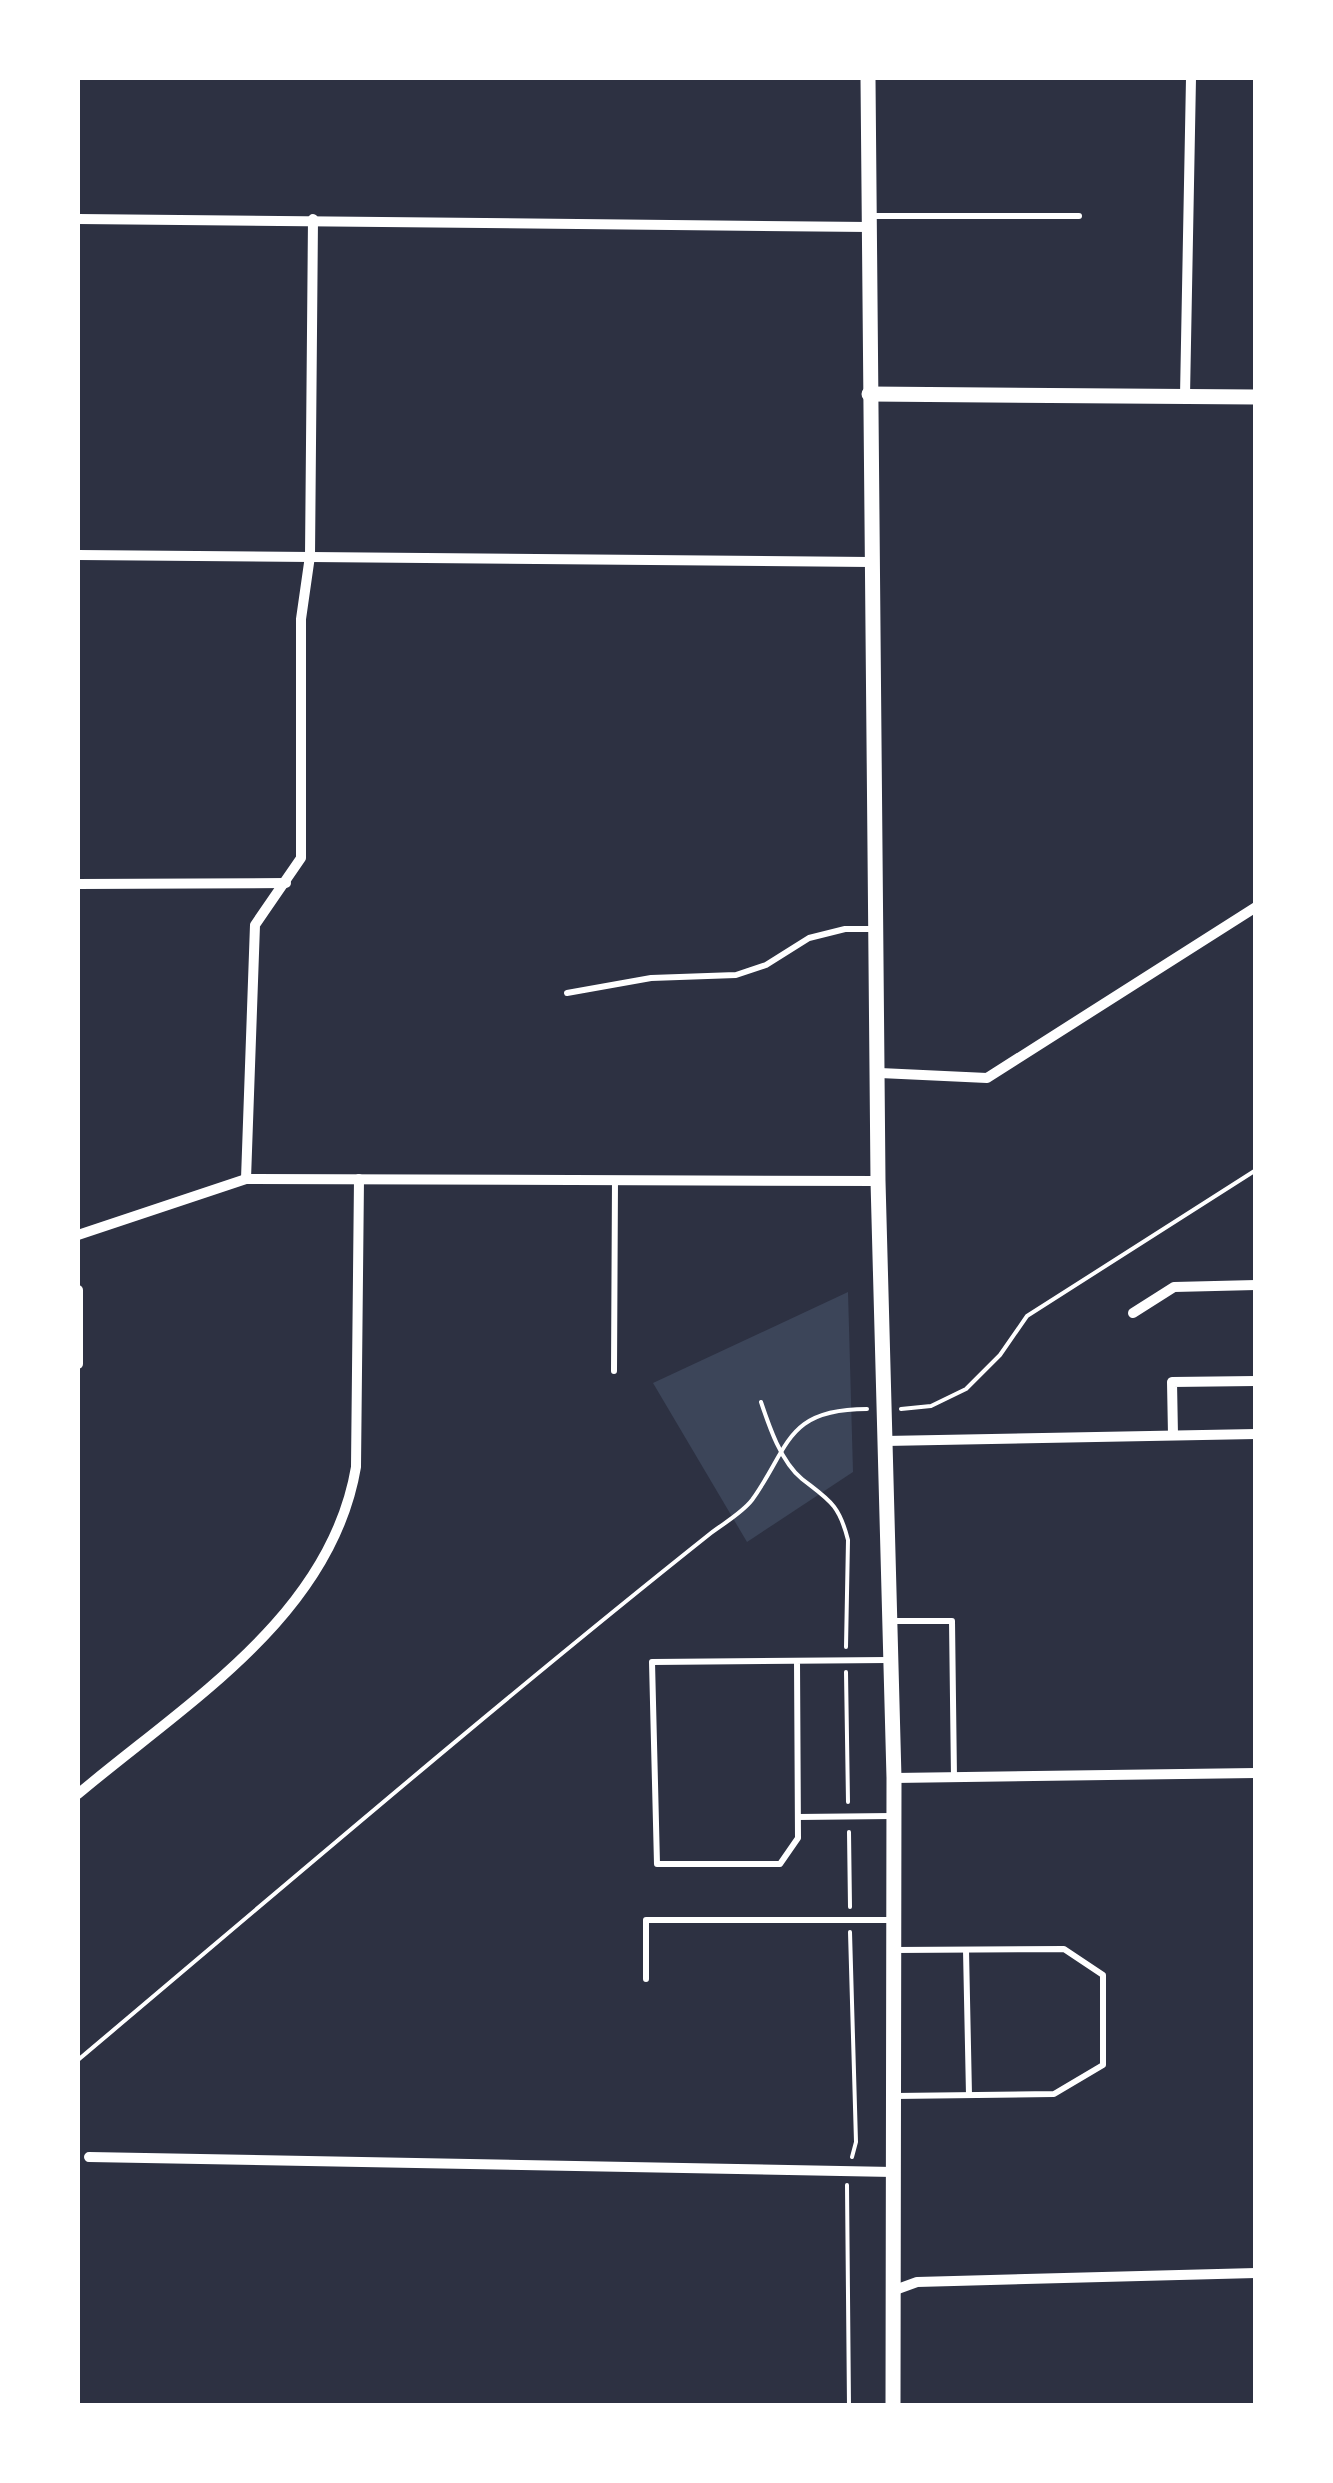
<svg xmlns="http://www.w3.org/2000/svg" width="1333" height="2483" viewBox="0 0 1333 2483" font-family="'Fira Sans Condensed',sans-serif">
	<rect width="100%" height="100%" fill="#2d3142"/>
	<path fill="#3c4559" d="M 848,1292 L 853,1472 L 747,1542 L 653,1383 Z"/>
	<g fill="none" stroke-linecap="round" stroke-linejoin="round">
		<g stroke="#fff" stroke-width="4">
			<path d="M 761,1402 C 769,1426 781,1462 802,1479 C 829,1500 839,1504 848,1540 L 846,1647"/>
			<path d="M 901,1409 L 931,1406 L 966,1389 L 1000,1355 L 1027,1316 L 1256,1170"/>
			<path d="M 846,1672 L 848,1802"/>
			<path d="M 849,1832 L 850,1907"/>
			<path d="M 850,1932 L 856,2142 L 852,2157"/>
			<path d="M 78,2060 C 288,1883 496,1704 711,1533 C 724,1523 742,1513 752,1500 C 790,1447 785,1409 867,1409"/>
			<path d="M 847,2185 L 849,2406"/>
		</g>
		<g stroke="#fff" stroke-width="6">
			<path d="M 871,216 L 1079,216"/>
			<path d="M 567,993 L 651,978 L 736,975 L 766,965 L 809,938 L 845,929 L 874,929"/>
			<path d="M 614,1371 L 615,1180"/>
			<path d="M 891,1621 L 952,1621 L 954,1778"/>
			<path d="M 797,1661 L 798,1838 L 780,1864 L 657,1864 L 652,1662 L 888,1660"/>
			<path d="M 798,1817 L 892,1816"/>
			<path d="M 966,1950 L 969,2095"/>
			<path d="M 646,1979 L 646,1920 L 893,1920"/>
			<path d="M 895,2096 L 1054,2094 L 1103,2065 L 1103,1975 L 1064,1949 L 895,1950"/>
		</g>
		<g stroke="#fff" stroke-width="10">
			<path d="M 78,219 L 869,227"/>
			<path d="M 1185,396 L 1191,78"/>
			<path d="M 78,555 L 870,562"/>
			<path d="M 78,884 L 286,883"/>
			<path d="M 880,1073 L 987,1078 L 1256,907"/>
			<path d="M 246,1179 L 255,925 L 301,858 L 301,619 L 310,556 L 313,219"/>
			<path d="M 78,1235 L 246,1179 L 878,1181"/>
			<path d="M 78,1290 L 78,1364"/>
			<path d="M 1133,1313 L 1174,1287 L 1256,1285"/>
			<path d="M 1173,1435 L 1172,1382 L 1256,1381"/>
			<path d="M 885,1441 L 1256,1434"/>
			<path d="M 894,1778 L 1256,1773"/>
			<path d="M 78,1794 C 186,1703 331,1616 356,1467 L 359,1179"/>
			<path d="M 89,2157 L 893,2172"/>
			<path d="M 895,2290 L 917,2282 L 1256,2273"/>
		</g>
		<g stroke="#fff" stroke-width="15">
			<path d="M 868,78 L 878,1181 L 894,1778 L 893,2406"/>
			<path d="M 869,394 L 1256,397"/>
		</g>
	</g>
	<rect width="1333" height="2483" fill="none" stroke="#ffffff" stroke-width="160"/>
</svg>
